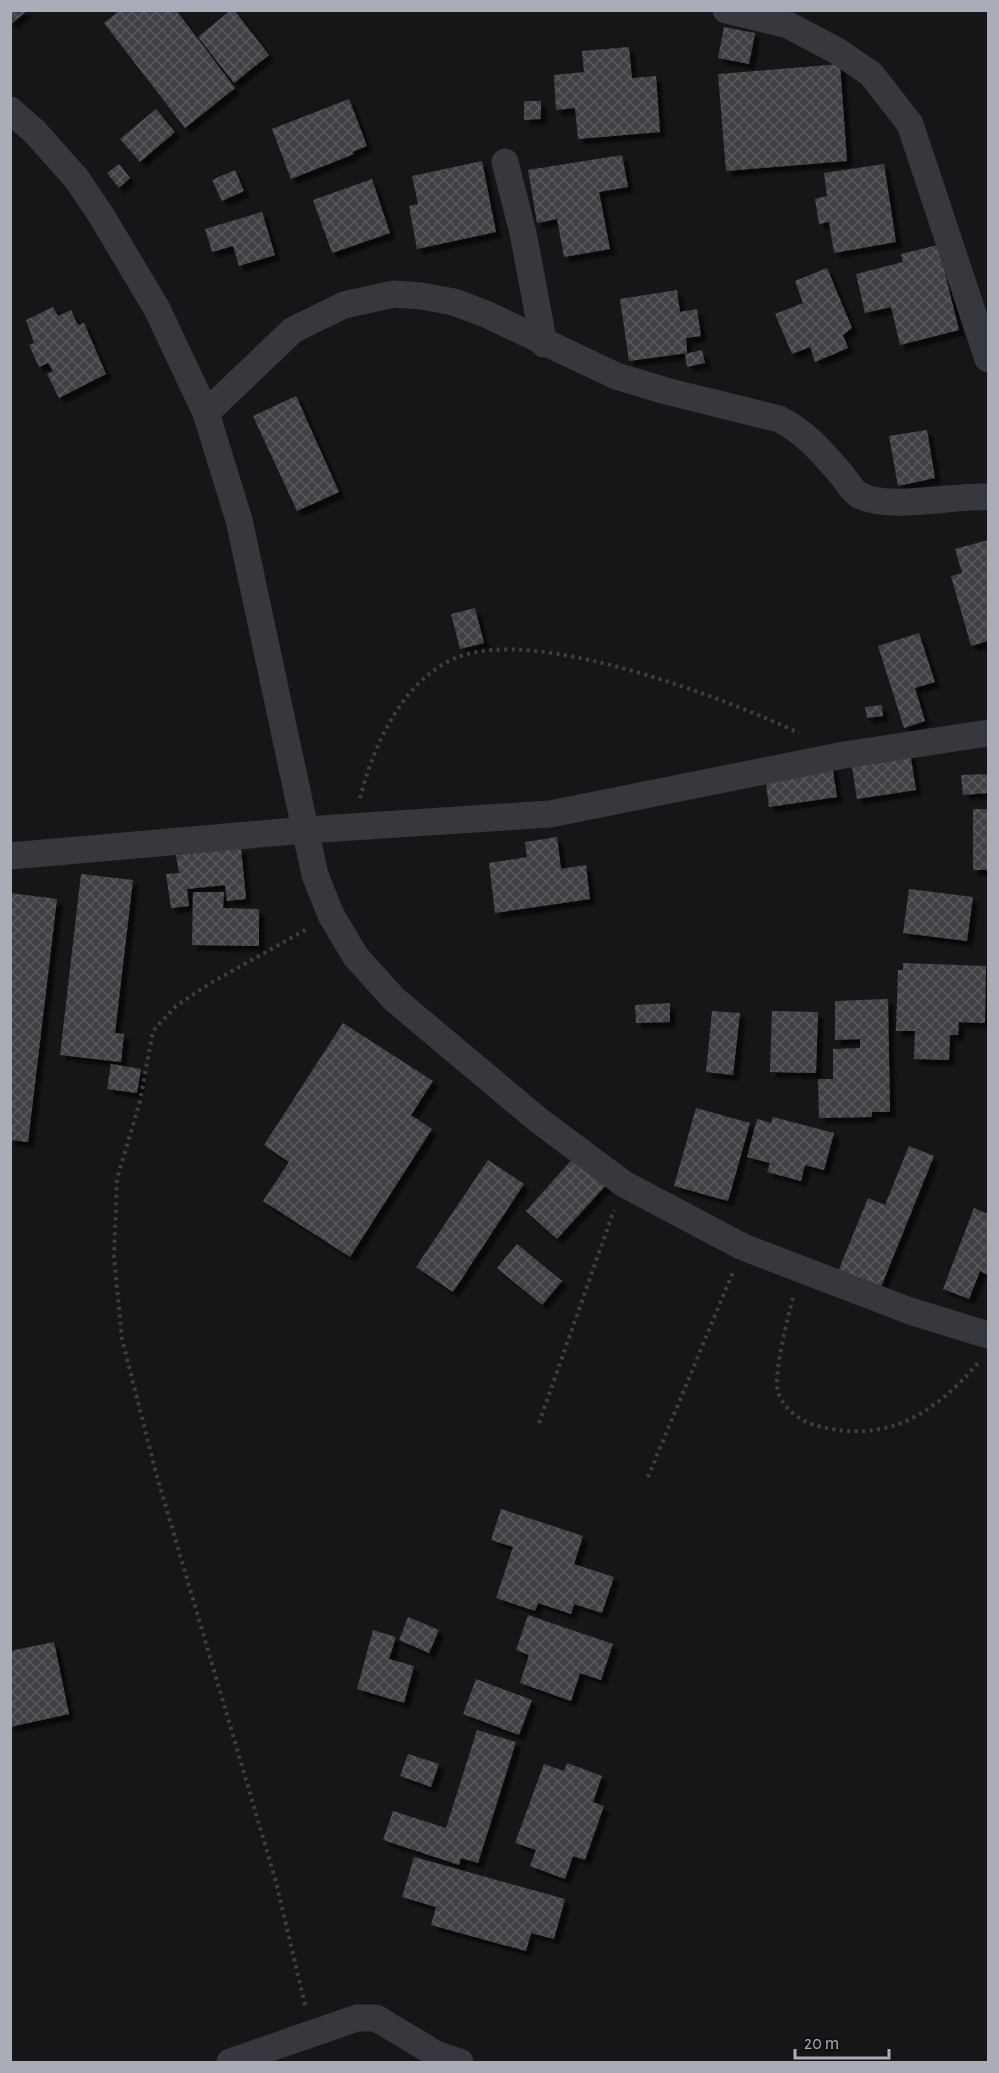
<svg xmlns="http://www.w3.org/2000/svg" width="999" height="2073" viewBox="0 0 999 2073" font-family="'Alegreya Sans',sans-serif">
	<defs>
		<pattern id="building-cross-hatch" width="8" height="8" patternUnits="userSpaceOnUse" patternTransform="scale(1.5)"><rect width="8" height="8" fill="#404145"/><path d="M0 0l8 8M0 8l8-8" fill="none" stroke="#595a5e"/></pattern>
		<filter id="shadow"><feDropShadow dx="5.5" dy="5.5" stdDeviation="1.5" flood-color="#0009"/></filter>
	</defs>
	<rect width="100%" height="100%" fill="#161618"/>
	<g fill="url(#building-cross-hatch)" filter="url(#shadow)">
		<path d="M 10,10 L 28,10 L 10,25 Z"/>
		<path d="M 120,10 L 176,10 L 235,88 L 185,128 L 104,23 Z"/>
		<path d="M 231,10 L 234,10 L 269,55 L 234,83 L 198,37 Z"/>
		<path d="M 724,27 L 755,33 L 749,64 L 718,58 Z"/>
		<path d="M 629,47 L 632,78 L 656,76 L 660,132 L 578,139 L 575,108 L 556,110 L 554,75 L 584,72 L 582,51 Z"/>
		<path d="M 840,64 L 847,161 L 726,171 L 718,74 Z"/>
		<path d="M 349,99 L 367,146 L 352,152 L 354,154 L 291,179 L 272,129 Z"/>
		<path d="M 524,101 L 541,101 L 541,119 L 524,120 Z"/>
		<path d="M 156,109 L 175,132 L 140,162 L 120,139 Z"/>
		<path d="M 622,155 L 628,187 L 599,192 L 610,249 L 564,257 L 557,219 L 537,223 L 528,170 Z"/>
		<path d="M 482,161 L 496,232 L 417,249 L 409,206 L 418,204 L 412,176 Z"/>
		<path d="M 119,164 L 130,178 L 119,188 L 107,173 Z"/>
		<path d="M 884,164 L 896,242 L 834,253 L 829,222 L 819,224 L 815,199 L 827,196 L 824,173 Z"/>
		<path d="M 235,170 L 244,191 L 222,201 L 212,180 Z"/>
		<path d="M 372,179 L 390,233 L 332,253 L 313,200 Z"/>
		<path d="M 262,212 L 275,255 L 239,266 L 233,246 L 212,252 L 205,229 Z"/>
		<path d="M 938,245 L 959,330 L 900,345 L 891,307 L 865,313 L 856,274 L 903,262 L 901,254 Z"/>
		<path d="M 827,268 L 852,328 L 843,335 L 848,348 L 815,362 L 810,347 L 792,354 L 775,314 L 803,303 L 795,281 Z"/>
		<path d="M 677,290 L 680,312 L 697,309 L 701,336 L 686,338 L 687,353 L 629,361 L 620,299 Z"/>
		<path d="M 53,307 L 58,316 L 71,310 L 78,325 L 84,323 L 106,374 L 59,398 L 47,374 L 53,371 L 48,363 L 39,367 L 29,345 L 34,343 L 26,320 Z"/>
		<path d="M 702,350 L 705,363 L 687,367 L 685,354 Z"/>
		<path d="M 296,396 L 339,492 L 297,511 L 253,416 Z"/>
		<path d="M 927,430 L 935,478 L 898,486 L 889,436 Z"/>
		<path d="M 988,540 L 988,641 L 971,646 L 951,576 L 962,573 L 955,549 Z"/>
		<path d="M 475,608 L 484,643 L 460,649 L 451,614 Z"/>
		<path d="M 919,633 L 935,682 L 915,688 L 925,721 L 904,728 L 878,646 Z"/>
		<path d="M 882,705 L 883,716 L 867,718 L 865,707 Z"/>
		<path d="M 910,752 L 916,790 L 857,799 L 851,761 Z"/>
		<path d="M 832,765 L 837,797 L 769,807 L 765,775 Z"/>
		<path d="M 988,774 L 988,793 L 963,795 L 961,775 Z"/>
		<rect x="973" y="809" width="15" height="61"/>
		<path d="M 557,837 L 561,869 L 586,865 L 590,899 L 495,913 L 489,863 L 527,857 L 525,842 Z"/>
		<path d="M 241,848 L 246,899 L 227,901 L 225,885 L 187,889 L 189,906 L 171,908 L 166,874 L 179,873 L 176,855 Z"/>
		<path d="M 81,874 L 133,880 L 115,1033 L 124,1034 L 121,1062 L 60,1055 Z"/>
		<path d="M 909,889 L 973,897 L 967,941 L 903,933 Z"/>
		<path d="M 193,892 L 224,892 L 223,908 L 259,909 L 259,946 L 192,945 Z"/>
		<path d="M 10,893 L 57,899 L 28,1142 L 10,1140 Z"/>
		<path d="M 903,963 L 986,966 L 985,1023 L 959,1022 L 958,1035 L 950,1035 L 949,1060 L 914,1059 L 915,1031 L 896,1031 L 898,970 L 903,970 Z"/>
		<path d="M 888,999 L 890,1112 L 872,1112 L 872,1117 L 819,1118 L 818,1079 L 833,1079 L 833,1049 L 860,1048 L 860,1039 L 835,1040 L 835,1001 Z"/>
		<path d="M 670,1003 L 670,1022 L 636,1023 L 635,1005 Z"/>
		<path d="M 712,1011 L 740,1013 L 733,1075 L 706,1072 Z"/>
		<path d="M 772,1011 L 818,1012 L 816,1073 L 770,1072 Z"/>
		<path d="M 343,1023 L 433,1081 L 411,1115 L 432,1129 L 350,1257 L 263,1201 L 289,1162 L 264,1145 Z"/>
		<path d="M 111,1064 L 141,1069 L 137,1093 L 107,1089 Z"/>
		<path d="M 696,1108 L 750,1123 L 728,1201 L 674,1186 Z"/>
		<path d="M 773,1117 L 834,1133 L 824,1170 L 805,1165 L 801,1181 L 767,1172 L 770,1163 L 747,1157 L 757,1119 L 771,1123 Z"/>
		<path d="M 909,1146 L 934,1156 L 879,1292 L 837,1274 L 868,1198 L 885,1205 Z"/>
		<path d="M 576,1155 L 607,1184 L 557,1239 L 526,1211 Z"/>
		<path d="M 488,1160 L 524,1184 L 453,1292 L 416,1267 Z"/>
		<path d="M 974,1208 L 988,1214 L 988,1275 L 980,1271 L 969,1299 L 943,1289 Z"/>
		<path d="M 517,1244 L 562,1281 L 542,1305 L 497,1268 Z"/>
		<path d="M 501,1509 L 583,1536 L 574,1564 L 614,1577 L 602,1613 L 574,1604 L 571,1614 L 538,1603 L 535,1611 L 496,1598 L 513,1547 L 491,1540 Z"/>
		<path d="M 528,1615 L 613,1644 L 601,1680 L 580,1673 L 571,1701 L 520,1683 L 529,1655 L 516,1650 Z"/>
		<path d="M 408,1617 L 439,1630 L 429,1653 L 399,1640 Z"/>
		<path d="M 373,1630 L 396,1637 L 389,1659 L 414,1666 L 404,1703 L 357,1689 Z"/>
		<path d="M 54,1642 L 69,1714 L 10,1727 L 10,1651 Z"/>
		<path d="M 476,1679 L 532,1700 L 519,1735 L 463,1714 Z"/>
		<path d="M 477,1730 L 516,1742 L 478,1863 L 461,1858 L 459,1865 L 383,1840 L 393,1811 L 446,1828 Z"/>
		<path d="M 408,1754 L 439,1764 L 431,1787 L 400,1776 Z"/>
		<path d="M 567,1763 L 602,1776 L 593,1802 L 604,1806 L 585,1860 L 573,1856 L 565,1879 L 530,1866 L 536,1850 L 515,1843 L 544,1764 L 564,1771 Z"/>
		<path d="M 414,1857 L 565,1899 L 554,1939 L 531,1933 L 526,1951 L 431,1925 L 436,1907 L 402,1897 Z"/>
	</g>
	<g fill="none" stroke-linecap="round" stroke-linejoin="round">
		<g stroke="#3d3f44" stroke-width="4" stroke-dasharray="3 4.5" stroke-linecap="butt">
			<path d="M 360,798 C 374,744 403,679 458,657 C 536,626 725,698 799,733"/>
			<path d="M 793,1298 C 788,1316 773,1375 778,1392 C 784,1410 801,1422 818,1426 C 887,1444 934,1414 978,1363"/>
			<path d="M 539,1423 L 614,1210"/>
			<path d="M 648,1477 L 733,1272"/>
			<path d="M 305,2005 L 276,1882 L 156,1473 L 122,1339 L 114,1257 L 117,1179 L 140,1101 L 153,1031 L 176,1006 L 209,984 L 307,929"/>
		</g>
		<g stroke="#37383d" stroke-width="27">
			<path d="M 726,10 L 788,25 L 839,52 L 871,74 L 910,124 L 988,359"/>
			<path d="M 10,110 L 35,132 L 76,178 L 101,215 L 157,309 L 206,413 L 239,520 L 315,875 L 331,915 L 356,957 L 394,999 L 537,1119 L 624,1184 L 743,1247 L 910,1311 L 988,1335"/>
			<path d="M 505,162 L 523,233 L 544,344"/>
			<path d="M 206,413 L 293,330 L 344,305 L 394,294 L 421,296 L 454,302 L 486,314 L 616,376 L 666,391 L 779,419 C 805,432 822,452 841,474 C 846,480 852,491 859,495 C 888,511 954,495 988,497"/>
			<path d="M 10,856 L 306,830 L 550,814 L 844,755 L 988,733"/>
			<path d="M 230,2062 L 357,2018 L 376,2018 L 436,2054 L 460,2062"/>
		</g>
	</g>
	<rect width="999" height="2073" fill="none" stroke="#a8adb8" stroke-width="24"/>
	<path d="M795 2049v9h94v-9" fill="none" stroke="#a8adb8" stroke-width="3"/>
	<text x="804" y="2049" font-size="18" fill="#a8adb8" stroke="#111113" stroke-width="4.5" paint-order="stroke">20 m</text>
</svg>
